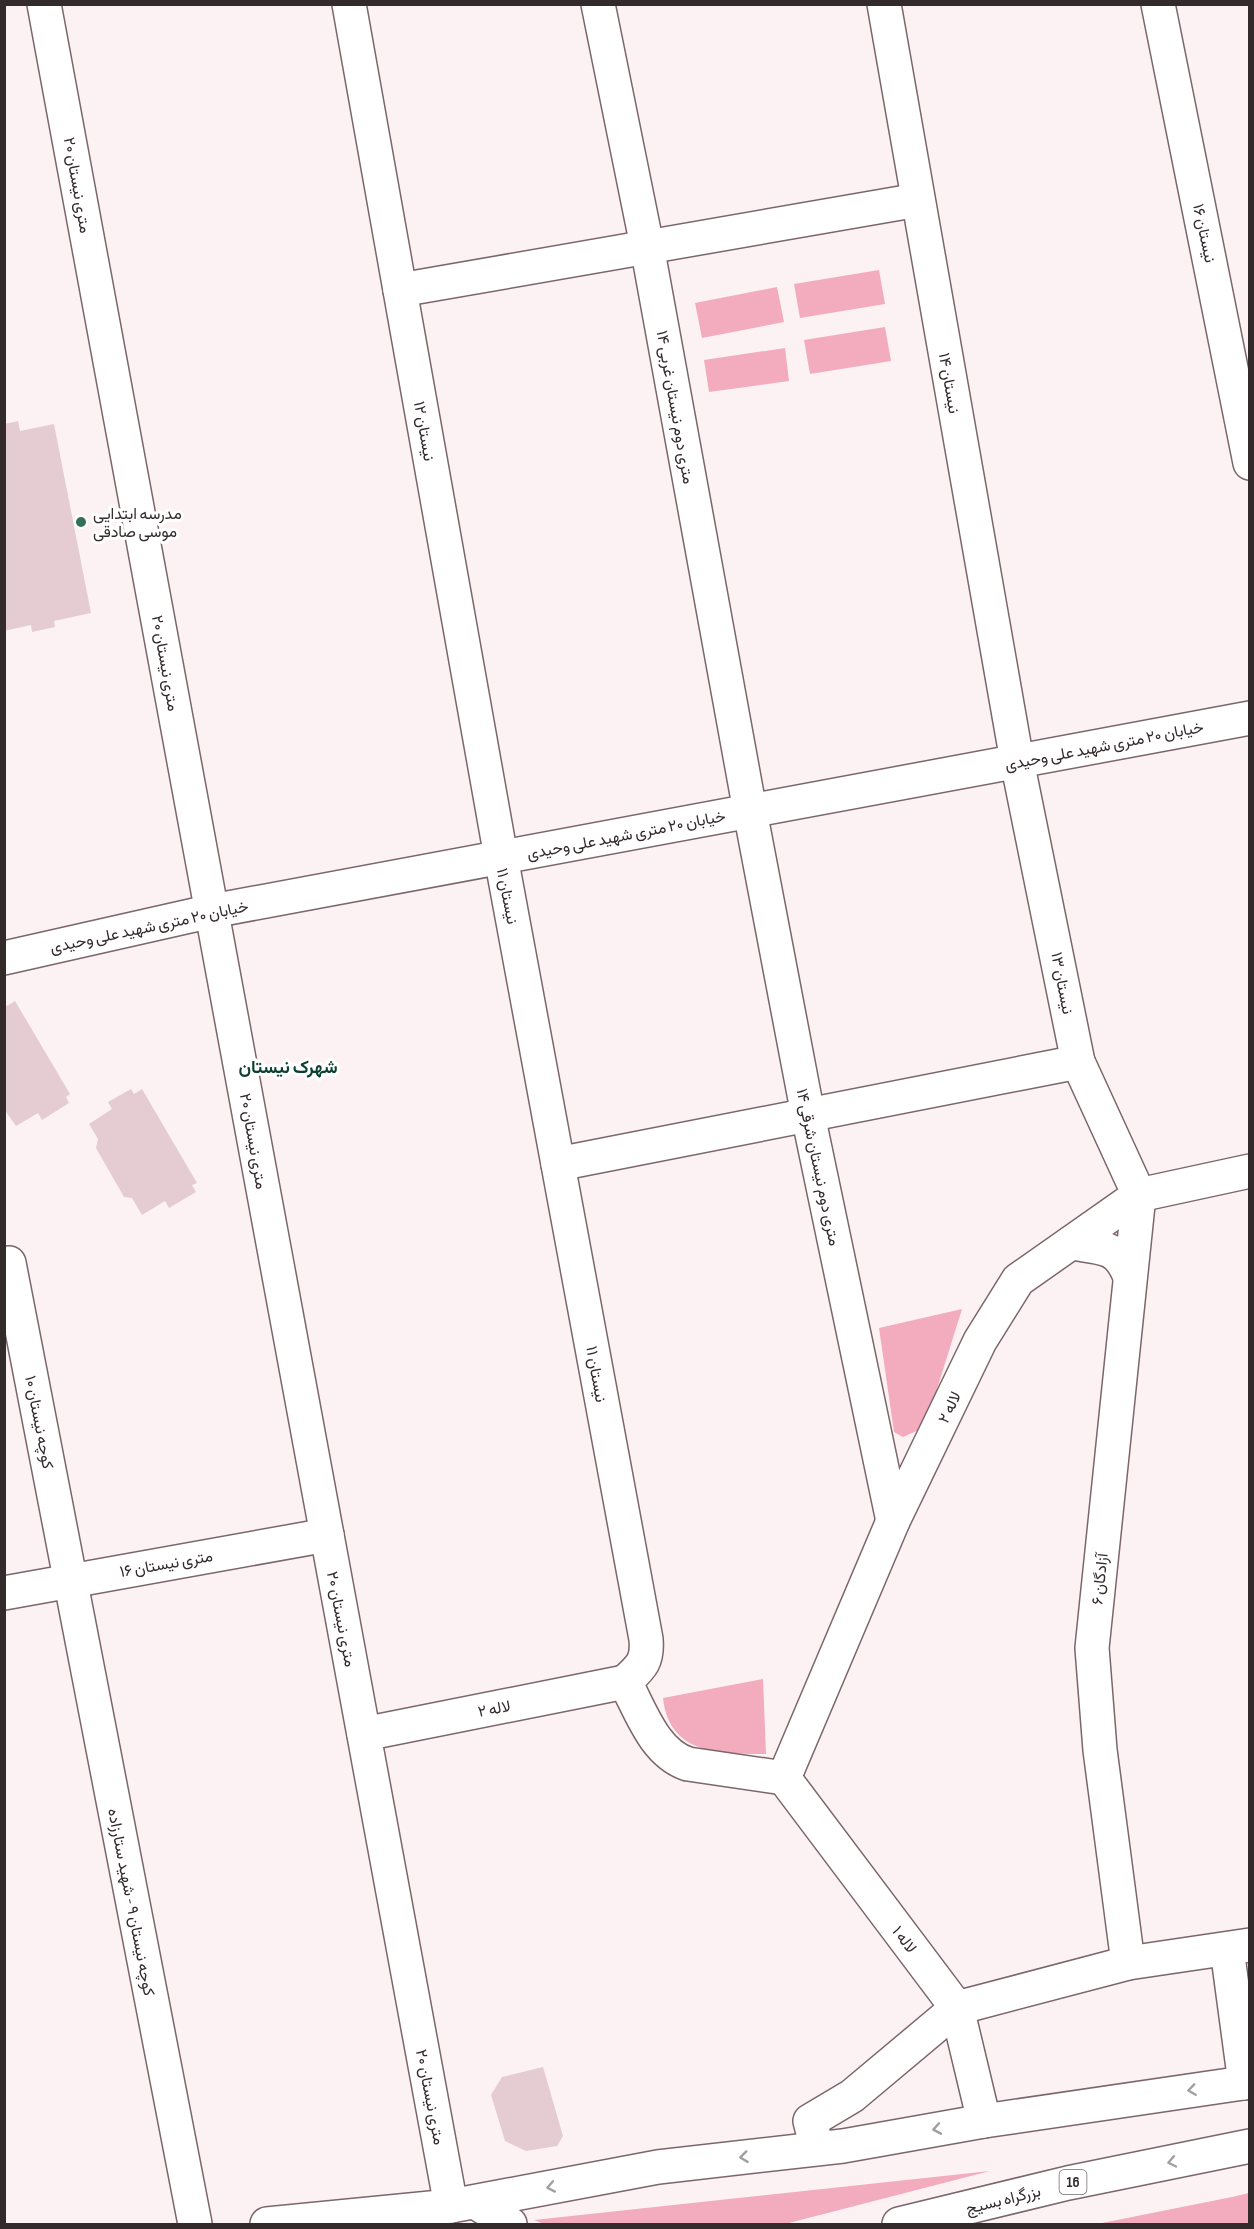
<svg xmlns="http://www.w3.org/2000/svg" width="1254" height="2229" viewBox="0 0 1254 2229" font-family="'Sofia Sans Condensed',Vazirmatn,sans-serif">
	<rect width="100%" height="100%" fill="#fcf2f4"/>
	<g fill="#f3abbe">
		<path d="M 879,270 L 885,304 L 800,318 L 794,284 Z"/>
		<path d="M 777,287 L 784,322 L 702,338 L 695,303 Z"/>
		<path d="M 885,327 L 891,361 L 810,374 L 804,340 Z"/>
		<path d="M 785,348 L 789,381 L 709,392 L 704,360 Z"/>
		<path d="M 962,1309 L 927,1421 L 921,1429 L 903,1437 L 894,1432 L 879,1328 Z"/>
		<path d="M 763,1679 L 766,1754 C 721,1754 669,1755 663,1698 Z"/>
		<path d="M 990,2171 L 785,2224 L 544,2224 L 534,2220 Z"/>
		<path d="M 1249,2193 L 1249,2224 L 1097,2224 L 1232,2197 Z"/>
	</g>
	<g fill="#e4ccd2">
		<path d="M 18,421 L 20,431 L 54,424 L 91,613 L 54,621 L 55,627 L 32,632 L 31,625 L 4,631 L 4,424 Z"/>
		<path d="M 15,1001 L 70,1094 L 66,1097 L 69,1103 L 42,1120 L 38,1113 L 16,1126 L 4,1109 L 4,1002 L 7,1006 Z"/>
		<path d="M 131,1089 L 134,1094 L 142,1089 L 197,1183 L 192,1185 L 196,1192 L 169,1208 L 165,1201 L 142,1215 L 132,1198 L 124,1197 L 96,1148 L 98,1139 L 89,1124 L 112,1109 L 108,1102 Z"/>
		<path d="M 543,2067 L 563,2136 L 557,2146 L 526,2151 L 505,2141 L 491,2095 L 502,2077 Z"/>
	</g>
	<g fill="none" stroke-linecap="round" stroke-linejoin="round">
		<g stroke="#7b666b" stroke-width="36">
			<g id="minor">
				<path d="M 349,4 L 501,857 L 646,1639 C 648,1662 641,1667 625,1682 C 641,1711 654,1753 688,1764 L 784,1778"/>
				<path d="M 598,4 L 647,246 L 750,811 L 808,1115 L 893,1521"/>
				<path d="M 884,4 L 1017,761 L 1078,1062 L 1139,1195 L 1092,1648 L 1100,1750 L 1128,1963"/>
				<path d="M 1158,4 L 1250,463"/>
				<path d="M 400,290 L 918,200"/>
				<path d="M 4,958 L 212,911 L 1250,718"/>
				<path d="M 558,1164 L 1078,1062"/>
				<path d="M 1071,1243 C 1102,1248 1118,1245 1130,1277"/>
				<path d="M 9,1263 L 195,2224"/>
				<path d="M 364,1734 L 625,1682"/>
				<path d="M 784,1778 L 893,1521 L 980,1341 L 1018,1280 L 1139,1195 L 1250,1171"/>
				<path d="M 784,1778 L 957,2008 L 984,2121"/>
				<path d="M 1227,1949 L 1245,2083"/>
				<path d="M 817,2148 L 810,2121 L 852,2096 L 957,2008 L 1128,1963 L 1250,1945"/>
			</g>
		</g>
		<g stroke="#7b666b" stroke-width="36">
			<g id="tertiary">
				<path d="M 44,4 L 451,2206"/>
				<path d="M 4,1593 L 327,1535"/>
				<path d="M 267,2224 L 451,2206 L 658,2167 L 843,2146 L 984,2121 L 1250,2082"/>
			</g>
		</g>
		<g stroke="#7b666b" stroke-width="36">
			<g id="trunk">
				<path d="M 475,2202 L 510,2224"/>
				<path d="M 899,2224 L 1068,2183 L 1250,2146"/>
			</g>
		</g>
		<use href="#minor" stroke="#fff" stroke-width="33"/>
		<use href="#tertiary" stroke="#fff" stroke-width="33"/>
		<use href="#trunk" stroke="#fff" stroke-width="33"/>
	</g>
	<defs><path id="oneway-chevron" d="M-2-3.5L2.5 0L-2 3.5" fill="none" stroke-width="1.6" stroke-linecap="round" stroke-linejoin="round" transform="scale(1.5)"/></defs>
	<g stroke="#a39fa0">
		<use href="#oneway-chevron" transform="translate(1192 2090) rotate(172)"/>
		<use href="#oneway-chevron" transform="translate(937 2129) rotate(170)"/>
		<use href="#oneway-chevron" transform="translate(744 2157) rotate(173)"/>
		<use href="#oneway-chevron" transform="translate(1172 2162) rotate(168)"/>
		<use href="#oneway-chevron" transform="translate(551 2187) rotate(169)"/>
	</g>
	<circle fill="#33705b" stroke="#fff" stroke-width="2" cx="81" cy="522" r="6"/>
	<g text-anchor="middle" stroke-width="6" stroke-linejoin="round" paint-order="stroke">
		<rect fill="#fff" stroke="#706a6b" stroke-width="1.5" x="1059.5" y="2170" width="27" height="24" rx="4.5"/>
		<g font-size="15" font-weight="bold" fill="#332a2c">
			<text x="1073" y="2187">16</text>
		</g>
		<g font-size="16" fill="#332a2c" stroke="#fff">
			<text transform="translate(78 185) rotate(80)" y="6">۲۰ متری نیستان</text>
			<text transform="translate(1205 233) rotate(78)" y="6">نیستان ۱۶</text>
			<text transform="translate(950 383) rotate(80)" y="6">نیستان ۱۴</text>
			<text transform="translate(676 407) rotate(80)" y="6">۱۴ متری دوم نیستان غربی</text>
			<text transform="translate(425 431) rotate(80)" y="6">نیستان ۱۲</text>
			<text transform="translate(166 663) rotate(80)" y="6">۲۰ متری نیستان</text>
			<text transform="translate(1104 745) rotate(-11)" y="6">خیابان ۲۰ متری شهید علی وحیدی</text>
			<text transform="translate(626 834) rotate(-11)" y="6">خیابان ۲۰ متری شهید علی وحیدی</text>
			<text transform="translate(508 896) rotate(79)" y="6">نیستان ۱۱</text>
			<text transform="translate(149 926) rotate(-12)" y="6">خیابان ۲۰ متری شهید علی وحیدی</text>
			<text transform="translate(1063 983) rotate(79)" y="6">نیستان ۱۳</text>
			<text transform="translate(254 1141) rotate(80)" y="6">۲۰ متری نیستان</text>
			<text transform="translate(819 1167) rotate(78)" y="6">۱۴ متری دوم نیستان شرقی</text>
			<text transform="translate(597 1374) rotate(80)" y="6">نیستان ۱۱</text>
			<text transform="translate(949 1407) rotate(-64)" y="6">لاله ۲</text>
			<text transform="translate(40 1422) rotate(79)" y="6">کوچه نیستان ۱۰</text>
			<text transform="translate(166 1563) rotate(-10)" y="6">۱۶ متری نیستان</text>
			<text transform="translate(1099 1579) rotate(-84)" y="6">آزادگان ۶</text>
			<text transform="translate(342 1619) rotate(79)" y="6">۲۰ متری نیستان</text>
			<text transform="translate(494 1708) rotate(-11)" y="6">لاله ۲</text>
			<text transform="translate(132 1902) rotate(79)" y="6">کوچه نیستان ۹ - شهید ستارزاده</text>
			<text transform="translate(905 1939) rotate(53)" y="6">لاله ۱</text>
			<text transform="translate(431 2097) rotate(79)" y="6">۲۰ متری نیستان</text>
			<text transform="translate(1003 2199) rotate(-14)" y="6">بزرگراه بسیج</text>
		</g>
		<g font-size="16" fill="#332a2c" stroke="#fff" text-anchor="start">
			<text x="93" y="519">مدرسه ابتدایی<tspan x="93" dy="18">موسی صادقی</tspan></text>
		</g>
		<g font-size="18" font-weight="bold" fill="#0b3f30" stroke="#fff">
			<text x="288" y="1073">شهرک نیستان</text>
		</g>
	</g>
	<rect width="1254" height="2229" fill="none" stroke="#332a2c" stroke-width="12"/>
</svg>
